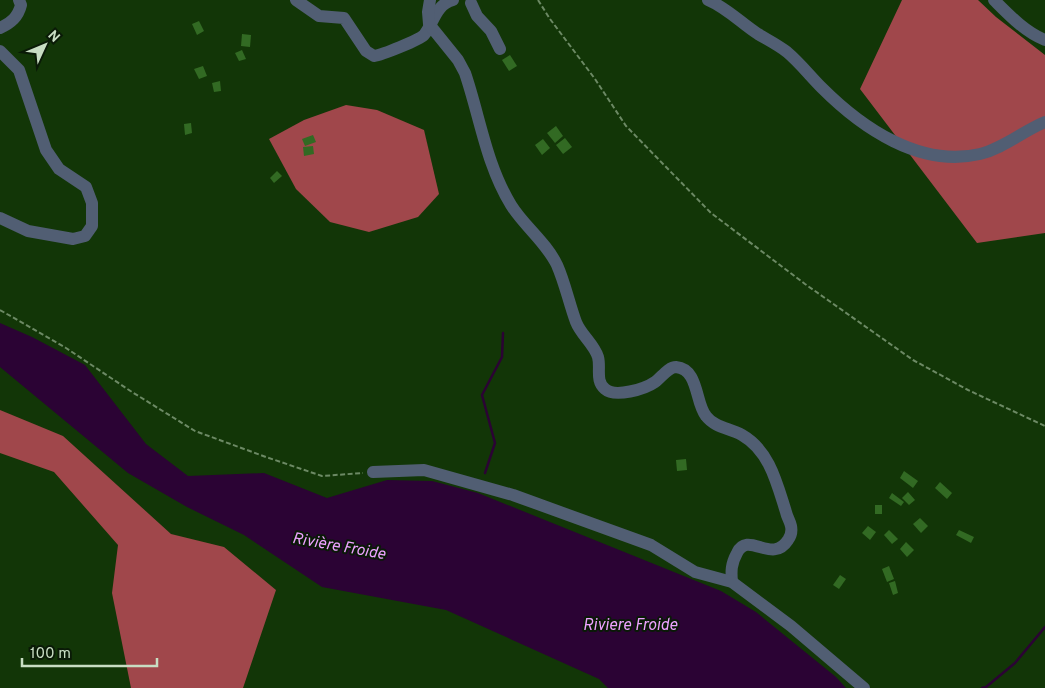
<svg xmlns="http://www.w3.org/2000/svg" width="1045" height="688" viewBox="0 0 1045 688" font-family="Overpass,sans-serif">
	<rect width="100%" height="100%" fill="#123607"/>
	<g fill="#a0474b">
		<path d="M 902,0 L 978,0 L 996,17 L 1045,55 L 1045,233 L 977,243 L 860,89 Z"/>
		<path d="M 346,105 L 377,110 L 424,130 L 439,194 L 418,217 L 369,232 L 330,222 L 296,189 L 269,139 L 304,120 Z"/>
		<path d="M 0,410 L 63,436 L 171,534 L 224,547 L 276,590 L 243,688 L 131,688 L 112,593 L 118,545 L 54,472 L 0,453 Z"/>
	</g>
	<path fill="#2b0334" d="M 0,323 L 32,337 L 85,365 L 146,444 L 188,476 L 264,473 L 327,498 L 387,480 L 432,481 L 478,493 L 721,591 L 756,612 L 836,677 L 846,688 L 608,688 L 599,679 L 446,610 L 322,587 L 244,535 L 187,507 L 128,473 L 0,367 Z"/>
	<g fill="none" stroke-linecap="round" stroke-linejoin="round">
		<g stroke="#2b0334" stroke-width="2.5">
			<path d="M 485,473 L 495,443 L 482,395 L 502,357 L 503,333"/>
			<path d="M 982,688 L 986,687 L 1015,663 L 1045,627"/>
		</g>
	</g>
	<g fill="#326a23">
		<path d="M 199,21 L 204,31 L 197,35 L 192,24 Z"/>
		<path d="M 242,34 L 251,35 L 250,47 L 241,46 Z"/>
		<path d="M 242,50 L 246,59 L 239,61 L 235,53 Z"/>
		<path d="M 510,55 L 517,66 L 509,71 L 502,60 Z"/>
		<path d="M 203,66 L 207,76 L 199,79 L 194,69 Z"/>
		<path d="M 220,81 L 221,91 L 214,92 L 212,83 Z"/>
		<path d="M 191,123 L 192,133 L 185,135 L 184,124 Z"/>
		<path d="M 556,126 L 563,136 L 555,143 L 547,133 Z"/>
		<path d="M 313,135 L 316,142 L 305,146 L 302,139 Z"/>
		<path d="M 565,138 L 572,147 L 563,154 L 556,145 Z"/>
		<path d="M 543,139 L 550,148 L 542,155 L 535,145 Z"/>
		<path d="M 313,146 L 314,154 L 304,156 L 303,147 Z"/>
		<path d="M 277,171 L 282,176 L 274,183 L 270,178 Z"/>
		<path d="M 686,459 L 687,470 L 677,471 L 676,460 Z"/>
		<path d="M 904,471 L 918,481 L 913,488 L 900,478 Z"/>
		<path d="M 940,482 L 952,493 L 947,499 L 935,488 Z"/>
		<path d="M 908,492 L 915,500 L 909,505 L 902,498 Z"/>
		<path d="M 892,493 L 904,502 L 901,506 L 889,498 Z"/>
		<rect x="875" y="505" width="7" height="9"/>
		<path d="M 920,518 L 928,526 L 921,533 L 913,524 Z"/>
		<path d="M 868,526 L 876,532 L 870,540 L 862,533 Z"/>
		<path d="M 889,530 L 898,539 L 892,544 L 884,535 Z"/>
		<path d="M 959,530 L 974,537 L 971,543 L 956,535 Z"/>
		<path d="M 906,542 L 914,550 L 907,557 L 900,549 Z"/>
		<path d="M 889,566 L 894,579 L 887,582 L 882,569 Z"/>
		<path d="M 840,575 L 846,579 L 839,589 L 833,585 Z"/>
		<path d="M 895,581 L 898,593 L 893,595 L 889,583 Z"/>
	</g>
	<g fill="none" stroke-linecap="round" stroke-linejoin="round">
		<g stroke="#6c8964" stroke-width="2" stroke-dasharray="5 2.5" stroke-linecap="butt">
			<path d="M 538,0 L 550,19 L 595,79 L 626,126 L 711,213 L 805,284 L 913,360 L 968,390 L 1045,426"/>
			<path d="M 0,310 L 66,348 L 132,392 L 195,431 L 266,457 L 322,476 L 363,473"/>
		</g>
		<g stroke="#515e73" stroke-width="12">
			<path d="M 296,0 L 319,16 L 344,18 L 366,51 L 374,56 C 382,55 419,40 424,35 C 434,23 435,5 453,0"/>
			<path d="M 430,0 L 428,12 L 429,24 L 458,60 L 465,73 C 480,117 486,164 511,205 C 524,226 546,242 557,265 C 565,283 569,303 576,322 C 581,335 594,344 598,357 C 601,368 595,381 605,389 C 615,398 645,389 655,382 C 661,378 668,367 676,367 C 699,369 695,403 706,416 C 715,428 730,428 742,435 C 770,451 777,484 786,512 C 787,517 790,521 791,526 C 792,531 791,536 788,540 C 772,565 748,530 737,553 C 731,564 731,571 732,582"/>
			<path d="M 708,0 C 727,8 741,23 758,34 C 768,40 778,45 787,52 C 800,63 810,76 822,88 C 862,128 920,168 980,154 C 1004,148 1023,131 1045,122"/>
			<path d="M 994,0 C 1009,15 1025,32 1045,40"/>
			<path d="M 471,3 L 477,16 L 491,31 L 500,49"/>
			<path d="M 0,28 C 11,23 18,17 21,5 L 19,0"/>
			<path d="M 0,51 L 19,70 L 46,150 L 59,169 L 86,187 L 92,203 L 92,226 L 85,236 L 73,239 L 28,231 L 0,218"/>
			<path d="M 373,472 L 424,470 L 513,495 L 651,545 L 695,572 L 732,582 L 791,626 L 864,688"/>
		</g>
	</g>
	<g text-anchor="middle" stroke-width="4" stroke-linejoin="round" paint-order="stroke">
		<g font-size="16" font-style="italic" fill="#eda2ff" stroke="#0a1a07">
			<text transform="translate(339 545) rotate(10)" y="6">Rivière Froide</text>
			<text x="630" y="630">Riviere Froide</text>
		</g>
	</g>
	<g transform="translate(45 45) rotate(46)" stroke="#0a1a07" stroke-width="4" paint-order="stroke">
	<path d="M0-4L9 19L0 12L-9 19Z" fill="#c8ddc3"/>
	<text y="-8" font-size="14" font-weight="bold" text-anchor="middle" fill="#c8ddc3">N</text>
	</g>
	<path d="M22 658v8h135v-8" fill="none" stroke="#c8ddc3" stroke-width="2.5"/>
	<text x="30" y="658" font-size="15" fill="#c8ddc3" stroke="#0a1a07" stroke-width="4" paint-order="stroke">100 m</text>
</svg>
